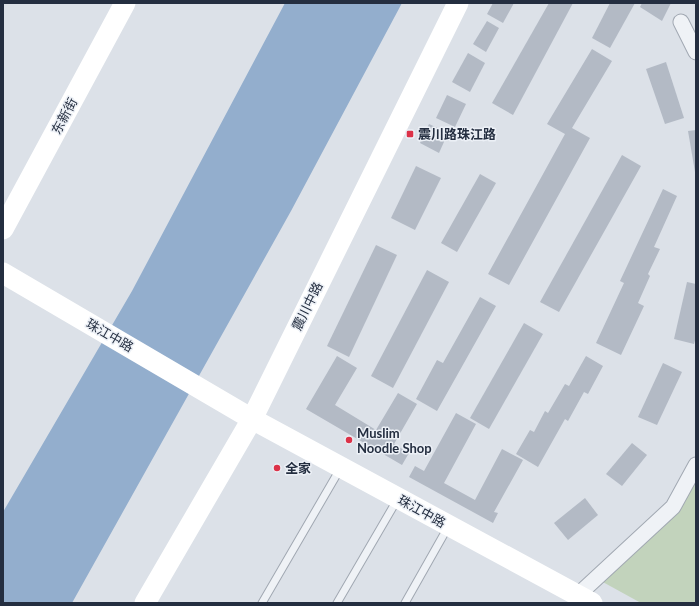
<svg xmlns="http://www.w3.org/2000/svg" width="699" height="606" viewBox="0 0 699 606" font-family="Lato,'Noto Sans SC',sans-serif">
	<rect width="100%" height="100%" fill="#dce1e8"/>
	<path fill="#c2d3bc" d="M 696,479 L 696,603 L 641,603 L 601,581 Z"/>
	<path fill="#93aecd" d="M 285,3 L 402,3 L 291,211 L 72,603 L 3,603 L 3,512 L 132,291 Z"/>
	<g fill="#b3bac5">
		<path d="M 493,3 L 514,3 L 503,23 L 487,14 Z"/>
		<path d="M 549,3 L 573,3 L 513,115 L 492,103 Z"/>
		<path d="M 610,3 L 635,3 L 610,48 L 592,38 Z"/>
		<path d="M 642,3 L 671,3 L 662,21 L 640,7 Z"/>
		<path d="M 487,21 L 499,28 L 486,52 L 473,44 Z"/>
		<path d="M 592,49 L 612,61 L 572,128 L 590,138 L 509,285 L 488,274 L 565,134 L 547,124 Z"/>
		<path d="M 468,53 L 485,63 L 470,92 L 452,82 Z"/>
		<path d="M 666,62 L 684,118 L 665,124 L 646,69 Z"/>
		<path d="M 447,95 L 466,104 L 455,127 L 436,118 Z"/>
		<path d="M 429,124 L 448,133 L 439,153 L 420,143 Z"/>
		<path d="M 696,130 L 696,171 L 695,172 L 688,131 Z"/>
		<path d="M 622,155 L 641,166 L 559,312 L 540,302 Z"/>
		<path d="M 416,166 L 441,178 L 415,230 L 391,218 Z"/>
		<path d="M 480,174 L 496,183 L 457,252 L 441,243 Z"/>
		<path d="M 663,189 L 677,196 L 654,247 L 660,249 L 648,274 L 650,276 L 638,303 L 644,306 L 621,355 L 596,343 L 624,283 L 620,281 Z"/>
		<path d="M 376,245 L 397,255 L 349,357 L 327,346 Z"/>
		<path d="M 427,270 L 449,282 L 393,388 L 371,376 Z"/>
		<path d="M 687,282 L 696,284 L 696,337 L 694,344 L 674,339 Z"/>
		<path d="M 480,297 L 496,306 L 437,411 L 416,399 L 437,360 L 443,363 Z"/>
		<path d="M 524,323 L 543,334 L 489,429 L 470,418 Z"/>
		<path d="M 337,356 L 357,368 L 335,405 L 376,430 L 398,393 L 417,404 L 394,444 L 409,453 L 402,465 L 306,409 Z"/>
		<path d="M 586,356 L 603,366 L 588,394 L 584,392 L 568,421 L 565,419 L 538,467 L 516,454 L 530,430 L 534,432 L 545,411 L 548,413 L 565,384 L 569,386 Z"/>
		<path d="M 663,363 L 682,372 L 657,425 L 638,417 Z"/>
		<path d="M 456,413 L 476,424 L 444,483 L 475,500 L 502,449 L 523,460 L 494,512 L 498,513 L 493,523 L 409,477 L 415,466 L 424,471 Z"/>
		<path d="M 632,443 L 647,455 L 622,486 L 606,474 Z"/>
		<path d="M 585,498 L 598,515 L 568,540 L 554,523 Z"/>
	</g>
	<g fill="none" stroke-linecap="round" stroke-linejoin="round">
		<g stroke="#a1a8b2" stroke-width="9">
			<g id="lane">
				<path d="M 262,603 L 340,469"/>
				<path d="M 337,603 L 397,500"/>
				<path d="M 405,603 L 448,527"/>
			</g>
		</g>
		<g stroke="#a1a8b2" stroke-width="17">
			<g id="street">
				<path d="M 681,22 L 696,52"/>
				<path d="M 578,595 L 673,507 L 696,465"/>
			</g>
		</g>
		<use href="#lane" stroke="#eff2f6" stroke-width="7"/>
		<use href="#street" stroke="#eff2f6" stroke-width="15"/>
		<g stroke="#fff" stroke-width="21">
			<path d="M 3,229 L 125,3"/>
			<path d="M 3,273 L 252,419 L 592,603"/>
			<path d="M 145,603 L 252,419 L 458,3"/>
		</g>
	</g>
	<g fill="#dc3248" stroke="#ecf0f6" stroke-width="1.5">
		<rect x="406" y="130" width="8" height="8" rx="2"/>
		<circle cx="349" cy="440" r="4"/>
		<circle cx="277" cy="468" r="4"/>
	</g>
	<g text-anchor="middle" stroke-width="3" stroke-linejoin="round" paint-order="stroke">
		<g font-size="13" fill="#242e40" stroke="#ecf0f6">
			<text transform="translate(64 116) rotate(-62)" y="5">东新街</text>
			<text transform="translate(307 306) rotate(-64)" y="5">震川中路</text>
			<text transform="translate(110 335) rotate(30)" y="5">珠江中路</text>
			<text transform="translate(422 511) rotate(29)" y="5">珠江中路</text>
		</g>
		<g font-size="13" font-weight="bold" fill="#242e40" stroke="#ecf0f6" text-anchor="start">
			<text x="418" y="139">震川路珠江路</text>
			<text x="357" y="438">Muslim<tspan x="357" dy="15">Noodle Shop</tspan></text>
			<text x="285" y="473">全家</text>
		</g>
	</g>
	<rect width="699" height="606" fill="none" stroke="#242e40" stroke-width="8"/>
</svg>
